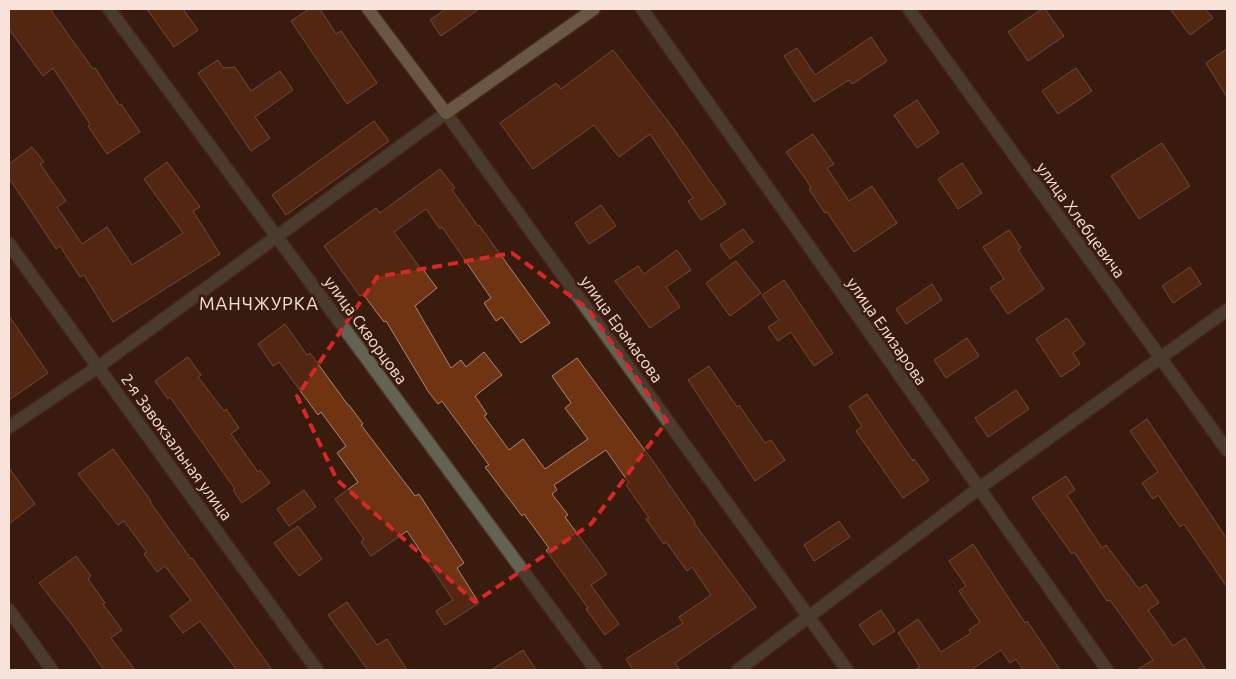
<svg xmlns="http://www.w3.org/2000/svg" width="1236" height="679" viewBox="0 0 1236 679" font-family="Ubuntu,sans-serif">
	<rect width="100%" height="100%" fill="#391c0e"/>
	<g fill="#713413" stroke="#aa8675">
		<path d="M 9,9 L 50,9 L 93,69 L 95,68 L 119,105 L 121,104 L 140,132 L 107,154 L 88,126 L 90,124 L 53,68 L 43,76 L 9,29 Z"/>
		<path d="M 147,9 L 183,9 L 198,30 L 174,47 Z"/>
		<path d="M 309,9 L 320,9 L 336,34 L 341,31 L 377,83 L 347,104 L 291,21 Z"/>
		<path d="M 446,9 L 479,9 L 441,36 L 430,20 Z"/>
		<path d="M 1042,9 L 1045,9 L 1064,36 L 1028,61 L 1008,32 Z"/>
		<path d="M 1170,9 L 1205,9 L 1213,18 L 1190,35 Z"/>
		<path d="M 871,37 L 887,61 L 852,84 L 849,80 L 814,102 L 784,56 L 797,48 L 815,75 Z"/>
		<path d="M 1227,49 L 1227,97 L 1206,63 Z"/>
		<path d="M 613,50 L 673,128 L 726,204 L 701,220 L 688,201 L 693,198 L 650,134 L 619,157 L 594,125 L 533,169 L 500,123 L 556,83 L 561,89 Z"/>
		<path d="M 218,60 L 223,68 L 235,67 L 251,91 L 280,71 L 293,90 L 255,117 L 270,138 L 251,151 L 198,73 Z"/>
		<path d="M 1076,68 L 1092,91 L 1058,114 L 1042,91 Z"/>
		<path d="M 917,100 L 939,133 L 917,148 L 894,115 Z"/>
		<path d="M 374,121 L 389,141 L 286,215 L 272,195 Z"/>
		<path d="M 813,134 L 834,164 L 827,168 L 849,201 L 872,186 L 897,223 L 854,252 L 827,212 L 825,213 L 809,189 L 811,188 L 807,181 L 786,152 Z"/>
		<path d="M 1162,143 L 1190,186 L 1139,219 L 1111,176 Z"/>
		<path d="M 32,147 L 44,162 L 40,164 L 66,201 L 57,207 L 82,244 L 107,227 L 132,265 L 183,233 L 144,179 L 167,162 L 200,207 L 193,211 L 220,254 L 113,322 L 84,275 L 80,277 L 60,246 L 56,249 L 9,178 L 9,164 Z"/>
		<path d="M 962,163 L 982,193 L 958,209 L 938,179 Z"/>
		<path d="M 440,169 L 455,188 L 452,190 L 478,226 L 479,225 L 550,323 L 521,343 L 502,317 L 496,321 L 484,303 L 491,298 L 442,227 L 440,229 L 426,209 L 394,232 L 420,268 L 421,267 L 437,288 L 415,306 L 451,368 L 461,360 L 466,367 L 484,352 L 502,375 L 475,396 L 487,414 L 484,416 L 509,450 L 523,439 L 545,469 L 588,439 L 565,408 L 571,403 L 552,376 L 577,358 L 655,464 L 695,522 L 694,523 L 756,607 L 675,663 L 680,670 L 633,670 L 626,659 L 683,623 L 679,617 L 711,595 L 692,567 L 687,571 L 666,542 L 664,544 L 646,519 L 649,518 L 626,485 L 629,483 L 606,450 L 554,485 L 557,490 L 552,494 L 568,515 L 565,517 L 607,574 L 591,585 L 619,624 L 605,635 L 586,609 L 588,608 L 546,550 L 549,548 L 524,514 L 522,516 L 485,467 L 489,465 L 442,401 L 438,404 L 428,391 L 386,321 L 384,322 L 363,294 L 360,296 L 324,246 L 376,208 L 380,213 Z"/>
		<path d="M 601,205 L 616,226 L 589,244 L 575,223 Z"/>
		<path d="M 743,229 L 753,242 L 730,259 L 720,245 Z"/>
		<path d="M 1009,230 L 1021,248 L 1018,250 L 1044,289 L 1008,314 L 990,288 L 1004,279 L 983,247 Z"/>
		<path d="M 677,250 L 691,270 L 666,287 L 680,307 L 650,328 L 615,281 L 638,266 L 644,274 Z"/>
		<path d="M 736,261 L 761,293 L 730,316 L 706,283 Z"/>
		<path d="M 1190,267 L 1201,284 L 1173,303 L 1162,286 Z"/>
		<path d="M 784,280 L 833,353 L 814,366 L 791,332 L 778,341 L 768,327 L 779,320 L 762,295 Z"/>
		<path d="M 932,284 L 942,300 L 906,324 L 896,309 Z"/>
		<path d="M 9,316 L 48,373 L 9,400 Z"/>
		<path d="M 1067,318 L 1085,344 L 1073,353 L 1080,364 L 1061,377 L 1036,339 Z"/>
		<path d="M 285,324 L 307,355 L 310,353 L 348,405 L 349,405 L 363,424 L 361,425 L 415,496 L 419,494 L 464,563 L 457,568 L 479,603 L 445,625 L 436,611 L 453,600 L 407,531 L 371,556 L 361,542 L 364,539 L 335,499 L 358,482 L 337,453 L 346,446 L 321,412 L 318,415 L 279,362 L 273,366 L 258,344 Z"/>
		<path d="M 967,338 L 979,356 L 946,378 L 934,360 Z"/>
		<path d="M 188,357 L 201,375 L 198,377 L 224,411 L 226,409 L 239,428 L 231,434 L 258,472 L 260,470 L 270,483 L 242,503 L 233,490 L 235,489 L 170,397 L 168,399 L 155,381 Z"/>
		<path d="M 709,366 L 737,407 L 739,405 L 765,443 L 771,440 L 785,460 L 755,481 L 688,380 Z"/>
		<path d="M 1016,390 L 1029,409 L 988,437 L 975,418 Z"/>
		<path d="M 867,394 L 913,461 L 914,459 L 929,480 L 903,498 L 856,431 L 862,427 L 849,406 Z"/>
		<path d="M 1147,419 L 1227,539 L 1227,587 L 1184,524 L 1180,527 L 1158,495 L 1153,499 L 1142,483 L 1158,472 L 1130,431 Z"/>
		<path d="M 113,449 L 151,501 L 150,502 L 191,559 L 192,558 L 272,670 L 237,670 L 200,621 L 183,633 L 170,616 L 191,600 L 165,566 L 157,572 L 144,554 L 147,552 L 124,521 L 118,525 L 78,474 Z"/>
		<path d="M 9,468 L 35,504 L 9,524 Z"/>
		<path d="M 1066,476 L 1075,490 L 1067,495 L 1102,548 L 1106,545 L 1139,589 L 1146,584 L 1159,603 L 1148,610 L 1173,646 L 1185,638 L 1206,670 L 1137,670 L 1153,660 L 1110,600 L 1107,601 L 1074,552 L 1072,554 L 1032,498 Z"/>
		<path d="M 304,490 L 316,507 L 289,526 L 277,509 Z"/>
		<path d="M 839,521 L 850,537 L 814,561 L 804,545 Z"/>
		<path d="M 298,526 L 322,559 L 299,576 L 274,543 Z"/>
		<path d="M 973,544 L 1025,623 L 1027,621 L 1060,670 L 1023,670 L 1016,659 L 1010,663 L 1001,650 L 971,670 L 914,670 L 920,667 L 898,633 L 918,619 L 941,652 L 971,633 L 969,630 L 980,622 L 959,591 L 966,586 L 949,561 Z"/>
		<path d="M 76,556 L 91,576 L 88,579 L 105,603 L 103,604 L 122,630 L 111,638 L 135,670 L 104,670 L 73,626 L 39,583 Z"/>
		<path d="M 347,602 L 377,645 L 387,639 L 407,670 L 368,670 L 328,615 Z"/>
		<path d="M 881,610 L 895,631 L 873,645 L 859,625 Z"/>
		<path d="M 523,650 L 536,670 L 491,670 Z"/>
	</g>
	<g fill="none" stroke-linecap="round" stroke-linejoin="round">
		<g stroke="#54382b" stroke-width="15">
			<g id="street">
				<path d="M 109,9 L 596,670"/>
				<path d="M 642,9 L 1107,670"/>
				<path d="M 909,9 L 1227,450"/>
				<path d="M 9,244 L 317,670"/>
				<path d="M 9,427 L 98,367 L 446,113 L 847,670"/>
				<path d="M 9,610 L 52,670"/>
				<path d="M 738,670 L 978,489 L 1227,310"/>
			</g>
		</g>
		<g stroke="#54382b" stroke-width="15">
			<path id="primary" d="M 368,9 L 446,113 L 594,9"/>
		</g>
		<use href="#street" stroke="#636354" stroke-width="12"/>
		<use href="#primary" stroke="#a2a182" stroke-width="12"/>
	</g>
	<path d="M0 0H1236V679H0ZM 512,253 L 588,309 L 667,421 L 591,524 L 475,602 L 337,480 L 297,396 L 377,277 Z" fill="#391c0e" fill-opacity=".55" fill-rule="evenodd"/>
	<path fill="none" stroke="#d62828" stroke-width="4" stroke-dasharray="10 6" stroke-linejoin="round" d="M 512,253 L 588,309 L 667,421 L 591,524 L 475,602 L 337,480 L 297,396 L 377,277 Z"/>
	<g text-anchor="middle" stroke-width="5" stroke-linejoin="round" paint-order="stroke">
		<g font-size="16" fill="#f7e3da" stroke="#391c0e">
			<text transform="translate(1081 220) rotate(54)" y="6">улица Хлебцевича</text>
			<text transform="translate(622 329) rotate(54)" y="6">улица Ерамасова</text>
			<text transform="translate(366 330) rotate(54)" y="6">улица Скворцова</text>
			<text transform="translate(887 331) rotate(55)" y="6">улица Елизарова</text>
			<text transform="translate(177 447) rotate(54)" y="6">2-я Завокзальная улица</text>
		</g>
		<g font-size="18" letter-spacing="1" fill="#f7e3da" stroke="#391c0e">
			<text x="259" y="310">МАНЧЖУРКА</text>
		</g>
	</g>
	<rect width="1236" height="679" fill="none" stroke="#f7e3da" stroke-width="20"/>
</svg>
